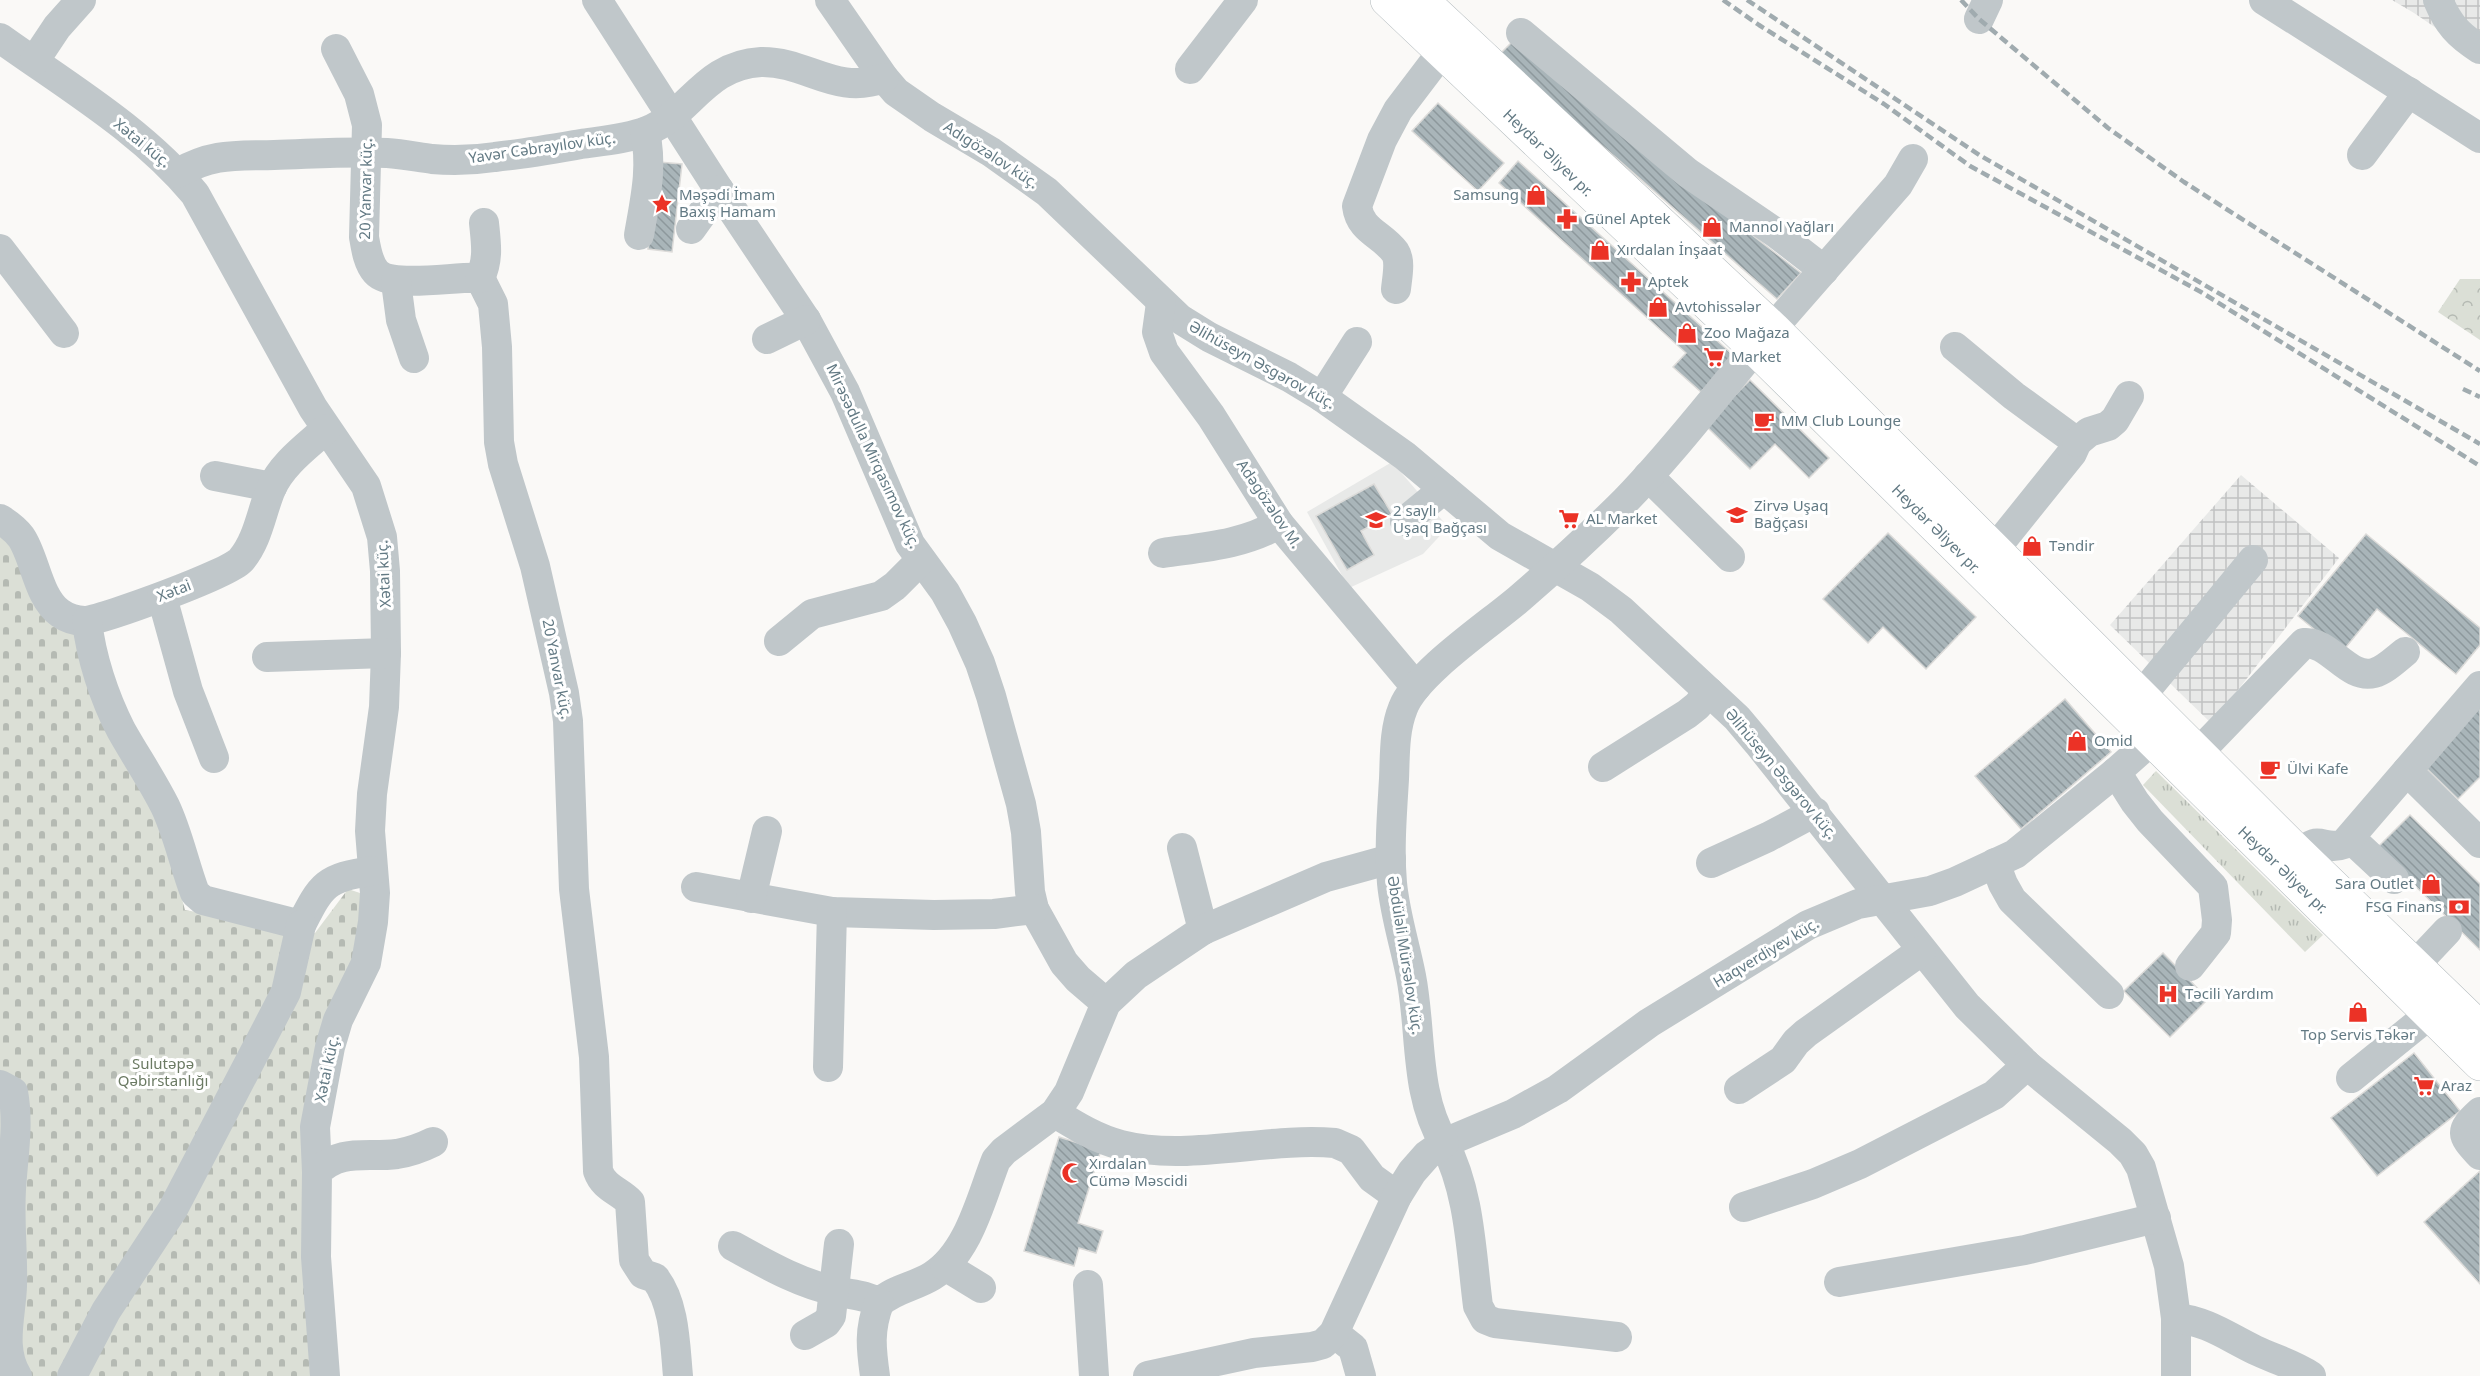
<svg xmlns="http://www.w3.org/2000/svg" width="2480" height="1376" viewBox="0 0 2480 1376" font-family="'Noto Sans',sans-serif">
	<defs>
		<pattern id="industrial-grid" width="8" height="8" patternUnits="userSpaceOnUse" patternTransform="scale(1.5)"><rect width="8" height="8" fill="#e8e9e8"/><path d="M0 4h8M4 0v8" fill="none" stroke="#c0c2c2"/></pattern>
		<pattern id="grass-tufts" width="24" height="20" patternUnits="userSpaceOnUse" patternTransform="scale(1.5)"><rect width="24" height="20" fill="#dbdfd6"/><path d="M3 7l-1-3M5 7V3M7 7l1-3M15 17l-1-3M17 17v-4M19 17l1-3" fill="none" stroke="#b5bab3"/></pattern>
		<pattern id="forest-crowns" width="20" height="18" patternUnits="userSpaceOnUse" patternTransform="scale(1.5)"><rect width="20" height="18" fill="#dbdfd6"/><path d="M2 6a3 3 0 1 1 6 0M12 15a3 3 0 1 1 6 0" fill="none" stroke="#b5bab3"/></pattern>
		<pattern id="cemetery-stones" width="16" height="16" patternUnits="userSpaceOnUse" patternTransform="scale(1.5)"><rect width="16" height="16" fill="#dbdfd6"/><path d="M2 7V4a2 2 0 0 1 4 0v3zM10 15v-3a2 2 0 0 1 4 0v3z" fill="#b5bab3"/></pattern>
		<pattern id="building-back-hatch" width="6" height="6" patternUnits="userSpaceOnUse" patternTransform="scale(1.5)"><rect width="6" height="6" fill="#a9b5b9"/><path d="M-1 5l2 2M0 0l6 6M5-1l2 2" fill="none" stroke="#8d989c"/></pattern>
	</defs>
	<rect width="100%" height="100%" fill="#faf9f7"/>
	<path fill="#e8e9e8" d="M 1392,462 L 1448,527 L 1423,554 L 1349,588 L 1307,512 Z"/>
	<g fill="url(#industrial-grid)">
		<path d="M 2392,0 L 2480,0 L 2480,58 L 2414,13 Z"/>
		<path d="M 2241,475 L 2339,558 L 2212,724 L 2110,625 Z"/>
	</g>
	<path fill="url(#grass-tufts)" d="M 2156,771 L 2323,935 L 2305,952 L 2143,785 Z"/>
	<path fill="url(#forest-crowns)" d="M 2460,279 L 2480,279 L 2480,340 L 2438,312 Z"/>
	<path fill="url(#cemetery-stones)" d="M 0,529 L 79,632 L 156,805 L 185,910 L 315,933 L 348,889 L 366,895 L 312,1147 L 314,1376 L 0,1376 Z"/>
	<g fill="url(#building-back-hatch)" stroke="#dcdbd9" stroke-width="1.5">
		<path d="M 1515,39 L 1607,122 L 1801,273 L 1777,299 L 1499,55 Z"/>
		<path d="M 1438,103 L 1504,163 L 1478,191 L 1412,131 Z"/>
		<path d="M 1518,161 L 1734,356 L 1701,392 L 1673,367 L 1686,353 L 1499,183 Z"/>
		<path d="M 658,162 L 682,164 L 672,252 L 648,249 Z"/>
		<path d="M 1750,380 L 1829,458 L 1809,478 L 1775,444 L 1750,469 L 1705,425 Z"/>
		<path d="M 1374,484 L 1392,514 L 1361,531 L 1374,555 L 1347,570 L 1316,516 Z"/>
		<path d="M 1888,533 L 1976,617 L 1926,669 L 1883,627 L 1868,643 L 1823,599 Z"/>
		<path d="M 2366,534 L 2480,628 L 2480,645 L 2456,674 L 2377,609 L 2342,652 L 2298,616 Z"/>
		<path d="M 2065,699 L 2111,752 L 2021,829 L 1975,776 Z"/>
		<path d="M 2480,706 L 2480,777 L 2458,799 L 2422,764 Z"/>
		<path d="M 2410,815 L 2480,884 L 2480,950 L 2377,848 Z"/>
		<path d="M 2163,953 L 2208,999 L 2170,1037 L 2124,991 Z"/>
		<path d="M 2414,1053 L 2460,1111 L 2377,1176 L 2331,1118 Z"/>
		<path d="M 1059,1137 L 1101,1150 L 1078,1223 L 1103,1231 L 1096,1253 L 1079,1248 L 1074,1266 L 1024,1251 Z"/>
		<path d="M 2480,1171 L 2480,1284 L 2424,1222 Z"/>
	</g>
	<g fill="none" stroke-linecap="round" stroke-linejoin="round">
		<g stroke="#b2babd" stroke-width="34">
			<g id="major">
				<path d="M 1387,0 L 1755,349 L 2480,1064"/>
				<path d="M 1422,0 L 1773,328 L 2295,849 L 2480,1028"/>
			</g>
		</g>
		<g stroke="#c0c7ca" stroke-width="30">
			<path d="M 597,0 L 719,190 L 806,320 L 845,392 L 910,544 L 945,592 L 962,623 L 980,663 L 991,696 L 1021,804 L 1026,832 L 1030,892 L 1034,909 L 1064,963 L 1078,979 L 1106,1003"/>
			<path d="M 830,0 L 884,78 L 896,92 L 932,117 L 991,152 L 1047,192 L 1180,319 L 1209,337 L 1289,377 L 1322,397 L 1405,456 L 1500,536 L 1590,587 L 1621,610 L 1737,718 L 1758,743 L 1967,1006 L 2027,1065 L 2120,1141 L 2133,1154 L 2141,1168 L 2169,1266 L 2176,1318 L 2176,1376"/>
			<path d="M 2264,0 L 2480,138"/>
			<path d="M 2438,0 C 2448,24 2458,35 2480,49"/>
			<path d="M 1979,19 L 1988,0"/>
			<path d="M 1521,33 L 1688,173 L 1776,233 L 1824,270"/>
			<path d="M 0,38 C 67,86 142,130 195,194 L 313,408 L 366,486 L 382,537 L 385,571 L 386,653 L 384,707 L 372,794 L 370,831 L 375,893 L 373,922 L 366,963 L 338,1020 L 330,1047 L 315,1127 L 317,1172"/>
			<path d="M 336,49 L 359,94 L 367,125 L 364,237 C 366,249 368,263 376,272 C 391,289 456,276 480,278 L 493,304 L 497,347 L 499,442 L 503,464 L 535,566 L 564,693 L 568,721 L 574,889 L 594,1057 L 598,1171 C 604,1188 618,1190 630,1202 L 634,1260 L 643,1274 L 655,1278 C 675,1304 675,1345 678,1376"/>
			<path d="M 35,60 L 57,27 L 81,0"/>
			<path d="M 1190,69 L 1243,0"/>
			<path d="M 2362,155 L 2409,92"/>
			<path d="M 178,173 C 213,153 235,156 274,155 C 311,154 350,151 387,153 C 402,154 417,157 432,159 C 453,161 475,160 495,157 C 524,154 552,149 581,144 C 602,141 627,139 647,131 C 690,114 704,65 761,62 C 807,61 835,96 884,78"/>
			<path d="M 691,229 L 719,190"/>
			<path d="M 639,235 C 645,200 653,167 645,132"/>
			<path d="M 0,249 L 64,333"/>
			<path d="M 480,278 C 489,259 486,243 484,223"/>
			<path d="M 396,282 L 401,320 L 414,358"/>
			<path d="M 1396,289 C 1397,278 1401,261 1395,252 C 1382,234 1360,231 1357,206 L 1382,140 L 1398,110 L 1442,52"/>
			<path d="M 1161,303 L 1157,332 L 1164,352 L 1211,416 L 1279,524 L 1416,687"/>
			<path d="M 1773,328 L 1898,185 L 1913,159"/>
			<path d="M 767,339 L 806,320"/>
			<path d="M 1955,347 L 2014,396 L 2077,442 L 2072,453 L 1994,550"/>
			<path d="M 1322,397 L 1357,342"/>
			<path d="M 2077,442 L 2089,432 L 2108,426 L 2115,420 L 2129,396"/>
			<path d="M 215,476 L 272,487"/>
			<path d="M 1648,476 L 1730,557"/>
			<path d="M 0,519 C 8,524 15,529 21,537 C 35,557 38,598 60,613 C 67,618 76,621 85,621 C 105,619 231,573 241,560 C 258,540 261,513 271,489 C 282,464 306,447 326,429"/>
			<path d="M 1405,521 L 1444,489"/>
			<path d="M 1163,553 C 1205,547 1242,545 1279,524"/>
			<path d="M 162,597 L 188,691 L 214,758"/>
			<path d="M 87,621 C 91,657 104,697 121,730 C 135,755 152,780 165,806 C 178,833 184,864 195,893 L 203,900 L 301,925 C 322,884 325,878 372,871"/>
			<path d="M 779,641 L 812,614 L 881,596 L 895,586 L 921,560"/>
			<path d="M 267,657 L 386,653"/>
			<path d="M 2141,696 L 2253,560"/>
			<path d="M 2199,752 L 2304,643 C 2330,641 2348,680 2374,673 C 2385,670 2396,659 2405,652"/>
			<path d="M 1603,767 L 1687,714 L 1697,706 L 1709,692"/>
			<path d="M 2407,771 L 2480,843"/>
			<path d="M 2116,772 L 2135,802 L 2150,821 L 2213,887 L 2217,920 L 2216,933 L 2190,966"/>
			<path d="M 2350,838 L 2394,879"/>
			<path d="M 1182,848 L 1203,930"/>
			<path d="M 2301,855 C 2318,832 2323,852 2344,844 L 2480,686"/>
			<path d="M 1711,863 L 1768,837 L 1815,812"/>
			<path d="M 1995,863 L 2003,884 L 2012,900 L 2109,994"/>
			<path d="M 696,887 L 832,912 L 934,915 L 994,914 L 1034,909"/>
			<path d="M 751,898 L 767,831"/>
			<path d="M 2415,965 L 2447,931"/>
			<path d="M 828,1067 L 832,912"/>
			<path d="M 2351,1078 L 2430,1014"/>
			<path d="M 0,1085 L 13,1092 C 19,1125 13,1156 11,1189 C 9,1221 13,1254 12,1286 C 11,1316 0,1348 17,1376"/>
			<path d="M 1739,1089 L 1783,1060 L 1796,1042 L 1806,1033 L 1921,951"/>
			<path d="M 2480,1112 C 2458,1132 2462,1135 2480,1155"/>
			<path d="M 1055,1113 C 1076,1126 1097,1139 1121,1145 C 1188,1162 1266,1137 1335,1143 L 1351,1150 L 1372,1178 L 1397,1196"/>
			<path d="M 1744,1207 L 1813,1184 L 1860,1164 L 1994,1095 L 2027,1065"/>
			<path d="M 733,1246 C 766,1264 798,1283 835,1291 C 850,1295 865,1294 879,1303 C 894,1289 914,1287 932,1276 C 969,1253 981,1198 996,1160 L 1004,1151 L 1055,1113 L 1069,1092 L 1106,1003 L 1136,975 L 1203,930 L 1226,920 L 1326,877 L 1391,859"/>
			<path d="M 945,1266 L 981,1288"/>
			<path d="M 1839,1282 L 2025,1250 L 2156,1218"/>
			<path d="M 1088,1285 L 1094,1376"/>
			<path d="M 2176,1318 C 2207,1321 2228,1337 2255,1350 C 2274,1359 2293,1364 2311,1376"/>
			<path d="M 1334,1333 L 1353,1348 L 1361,1376"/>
			<path d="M 805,1335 L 826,1323 L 831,1316 L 839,1244"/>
			<path d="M 1617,1337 L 1495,1323 L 1485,1319 L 1478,1306 C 1471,1252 1470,1192 1444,1143 L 1513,1114 L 1558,1089 L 1649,1023 L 1808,925 L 1858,904 L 1930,891 L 1955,882 L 2015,854 L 2116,772 L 2151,741"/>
			<path d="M 72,1376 L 106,1311 L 173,1209 L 286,992 L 301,925"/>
			<path d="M 325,1376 L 316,1257 L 317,1172 C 341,1148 366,1158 397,1154 C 409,1152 421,1148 433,1142"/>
			<path d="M 875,1376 C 871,1348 869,1330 879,1303"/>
			<path d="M 1148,1376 L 1254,1353 L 1312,1347 L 1323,1344 L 1334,1333 L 1397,1196 L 1412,1172 L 1427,1155 L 1444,1143 C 1414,1093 1422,1032 1411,976 C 1405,945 1395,915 1392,883 C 1389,849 1392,813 1394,779 C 1395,756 1394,730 1403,708 C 1416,673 1490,624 1520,598 C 1556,567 1591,535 1625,501 C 1671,454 1712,400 1755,349"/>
		</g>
		<use href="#major" stroke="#fff" stroke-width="33"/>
		<g stroke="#a0abaf" stroke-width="4.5" stroke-dasharray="9 4.5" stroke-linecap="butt">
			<path d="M 1723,0 L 1759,25 L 1884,104 L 1970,166 L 2201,292 L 2480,466"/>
			<path d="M 1747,0 L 1981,156 L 2480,444"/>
			<path d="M 1961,0 L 1979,19 L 2108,128 L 2184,182 L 2480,371"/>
			<path d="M 2463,389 L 2480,397"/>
		</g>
	</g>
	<defs>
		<g id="shop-bare" transform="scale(1.62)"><path d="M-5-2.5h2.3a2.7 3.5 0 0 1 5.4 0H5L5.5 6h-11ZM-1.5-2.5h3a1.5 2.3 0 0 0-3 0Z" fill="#eb3226" stroke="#fff" stroke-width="2.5" paint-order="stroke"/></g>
		<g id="sight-bare" transform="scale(1.62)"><path d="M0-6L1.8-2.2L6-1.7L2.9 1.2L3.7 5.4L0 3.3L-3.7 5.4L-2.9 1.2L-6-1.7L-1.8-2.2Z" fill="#eb3226" stroke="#fff" stroke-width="2.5" paint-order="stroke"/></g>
		<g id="pharmacy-bare" transform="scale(1.62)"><path d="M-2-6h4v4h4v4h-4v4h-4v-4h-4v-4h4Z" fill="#eb3226" stroke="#fff" stroke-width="2.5" paint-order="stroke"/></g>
		<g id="supermarket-bare" transform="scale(1.62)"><path d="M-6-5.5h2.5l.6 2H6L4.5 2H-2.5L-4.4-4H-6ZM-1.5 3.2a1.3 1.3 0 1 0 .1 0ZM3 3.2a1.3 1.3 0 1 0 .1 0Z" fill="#eb3226" stroke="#fff" stroke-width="2.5" paint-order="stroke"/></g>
		<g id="cafe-bare" transform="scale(1.62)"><path d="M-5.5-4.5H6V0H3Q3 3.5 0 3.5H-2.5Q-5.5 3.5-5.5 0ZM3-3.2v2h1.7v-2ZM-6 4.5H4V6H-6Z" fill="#eb3226" stroke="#fff" stroke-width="2.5" paint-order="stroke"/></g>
		<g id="school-bare" transform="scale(1.62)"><path d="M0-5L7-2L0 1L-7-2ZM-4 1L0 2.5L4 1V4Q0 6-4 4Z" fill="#eb3226" stroke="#fff" stroke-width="2.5" paint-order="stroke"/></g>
		<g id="bank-bare" transform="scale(1.62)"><path d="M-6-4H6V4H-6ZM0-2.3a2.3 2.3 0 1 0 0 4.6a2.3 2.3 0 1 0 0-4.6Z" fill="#eb3226" stroke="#fff" stroke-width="2.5" paint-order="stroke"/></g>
		<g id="hospital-bare" transform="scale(1.62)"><path d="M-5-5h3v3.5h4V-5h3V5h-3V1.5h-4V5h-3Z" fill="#eb3226" stroke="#fff" stroke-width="2.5" paint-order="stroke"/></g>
		<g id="mosque-bare" transform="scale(1.62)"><path d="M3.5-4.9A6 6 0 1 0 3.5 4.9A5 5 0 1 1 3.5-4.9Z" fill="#eb3226" stroke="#fff" stroke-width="2.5" paint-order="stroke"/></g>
	</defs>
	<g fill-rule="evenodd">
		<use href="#shop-bare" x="1536" y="195"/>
		<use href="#sight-bare" x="662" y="204"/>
		<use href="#pharmacy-bare" x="1567" y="219"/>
		<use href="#shop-bare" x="1712" y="227"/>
		<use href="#shop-bare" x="1600" y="250"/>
		<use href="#pharmacy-bare" x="1631" y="282"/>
		<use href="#shop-bare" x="1658" y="307"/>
		<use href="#shop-bare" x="1687" y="333"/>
		<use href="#supermarket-bare" x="1714" y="357"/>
		<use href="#cafe-bare" x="1764" y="421"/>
		<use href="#school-bare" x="1737" y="515"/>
		<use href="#supermarket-bare" x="1569" y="519"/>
		<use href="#school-bare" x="1376" y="520"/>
		<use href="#shop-bare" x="2032" y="546"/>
		<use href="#shop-bare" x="2077" y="741"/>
		<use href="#cafe-bare" x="2270" y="769"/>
		<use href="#shop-bare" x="2431" y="884"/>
		<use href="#bank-bare" x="2459" y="907"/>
		<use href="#hospital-bare" x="2168" y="994"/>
		<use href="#shop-bare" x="2358" y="1012"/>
		<use href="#supermarket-bare" x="2424" y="1086"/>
		<use href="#mosque-bare" x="1072" y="1173"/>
	</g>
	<g text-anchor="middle" stroke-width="6" stroke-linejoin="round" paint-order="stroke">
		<g font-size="15" fill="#637a84" stroke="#fff">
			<text transform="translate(142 143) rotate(39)" y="5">Xətai küç.</text>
			<text transform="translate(542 148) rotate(-8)" y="5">Yavər Cəbrayılov küç.</text>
			<text transform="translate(1548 153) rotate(44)" y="5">Heydər Əliyev pr.</text>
			<text transform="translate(991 155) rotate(33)" y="5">Adıgözəlov küç.</text>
			<text transform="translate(366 189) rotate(-89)" y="5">20 Yanvar küç.</text>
			<text transform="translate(1262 365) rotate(29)" y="5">Əlihüseyn Əsgərov küç.</text>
			<text transform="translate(873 456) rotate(65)" y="5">Mirəsədulla Mirqasımov küç.</text>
			<text transform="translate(1269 504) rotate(56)" y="5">Adəgözəlov M.</text>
			<text transform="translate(1936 529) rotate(45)" y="5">Heydər Əliyev pr.</text>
			<text transform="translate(384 574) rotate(-93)" y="5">Xətai küç.</text>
			<text transform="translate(174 591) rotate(-21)" y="5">Xətai</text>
			<text transform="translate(557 669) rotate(79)" y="5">20 Yanvar küç.</text>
			<text transform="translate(1781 774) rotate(50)" y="5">Əlihüseyn Əsgərov küç.</text>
			<text transform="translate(2283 870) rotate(44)" y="5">Heydər Əliyev pr.</text>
			<text transform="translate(1766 953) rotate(-31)" y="5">Haqverdiyev küç.</text>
			<text transform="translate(1405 955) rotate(81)" y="5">Əbdüləli Mürsəlov küç.</text>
			<text transform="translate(327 1069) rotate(-78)" y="5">Xətai küç.</text>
		</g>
		<g font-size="15" fill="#637a84" stroke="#fff" text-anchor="start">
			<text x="679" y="200">Məşədi İmam<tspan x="679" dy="17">Baxış Hamam</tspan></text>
			<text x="1519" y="200" text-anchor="end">Samsung</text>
			<text x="1584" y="224">Günel Aptek</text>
			<text x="1729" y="232">Mannol Yağları</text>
			<text x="1617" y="255">Xırdalan İnşaat</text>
			<text x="1648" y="287">Aptek</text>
			<text x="1675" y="312">Avtohissələr</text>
			<text x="1704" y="338">Zoo Mağaza</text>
			<text x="1731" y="362">Market</text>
			<text x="1781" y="426">MM Club Lounge</text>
			<text x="1754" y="511">Zirvə Uşaq<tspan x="1754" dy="17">Bağçası</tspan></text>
			<text x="1393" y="516">2 saylı<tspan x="1393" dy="17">Uşaq Bağçası</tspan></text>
			<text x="1586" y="524">AL Market</text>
			<text x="2049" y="551">Təndir</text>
			<text x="2094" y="746">Omid</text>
			<text x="2287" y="774">Ülvi Kafe</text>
			<text x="2414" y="889" text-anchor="end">Sara Outlet</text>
			<text x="2442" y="912" text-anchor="end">FSG Finans</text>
			<text x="2185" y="999">Təcili Yardım</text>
			<text x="2358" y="1040" text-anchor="middle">Top Servis Təkər</text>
			<text x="2441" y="1091">Araz</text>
			<text x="1089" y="1169">Xırdalan<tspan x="1089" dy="17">Cümə Məscidi</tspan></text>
		</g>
		<g font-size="15" fill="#6b7a63" stroke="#fff">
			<text x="163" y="1069">Sulutəpə<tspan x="163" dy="17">Qəbirstanlığı</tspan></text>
		</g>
	</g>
</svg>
